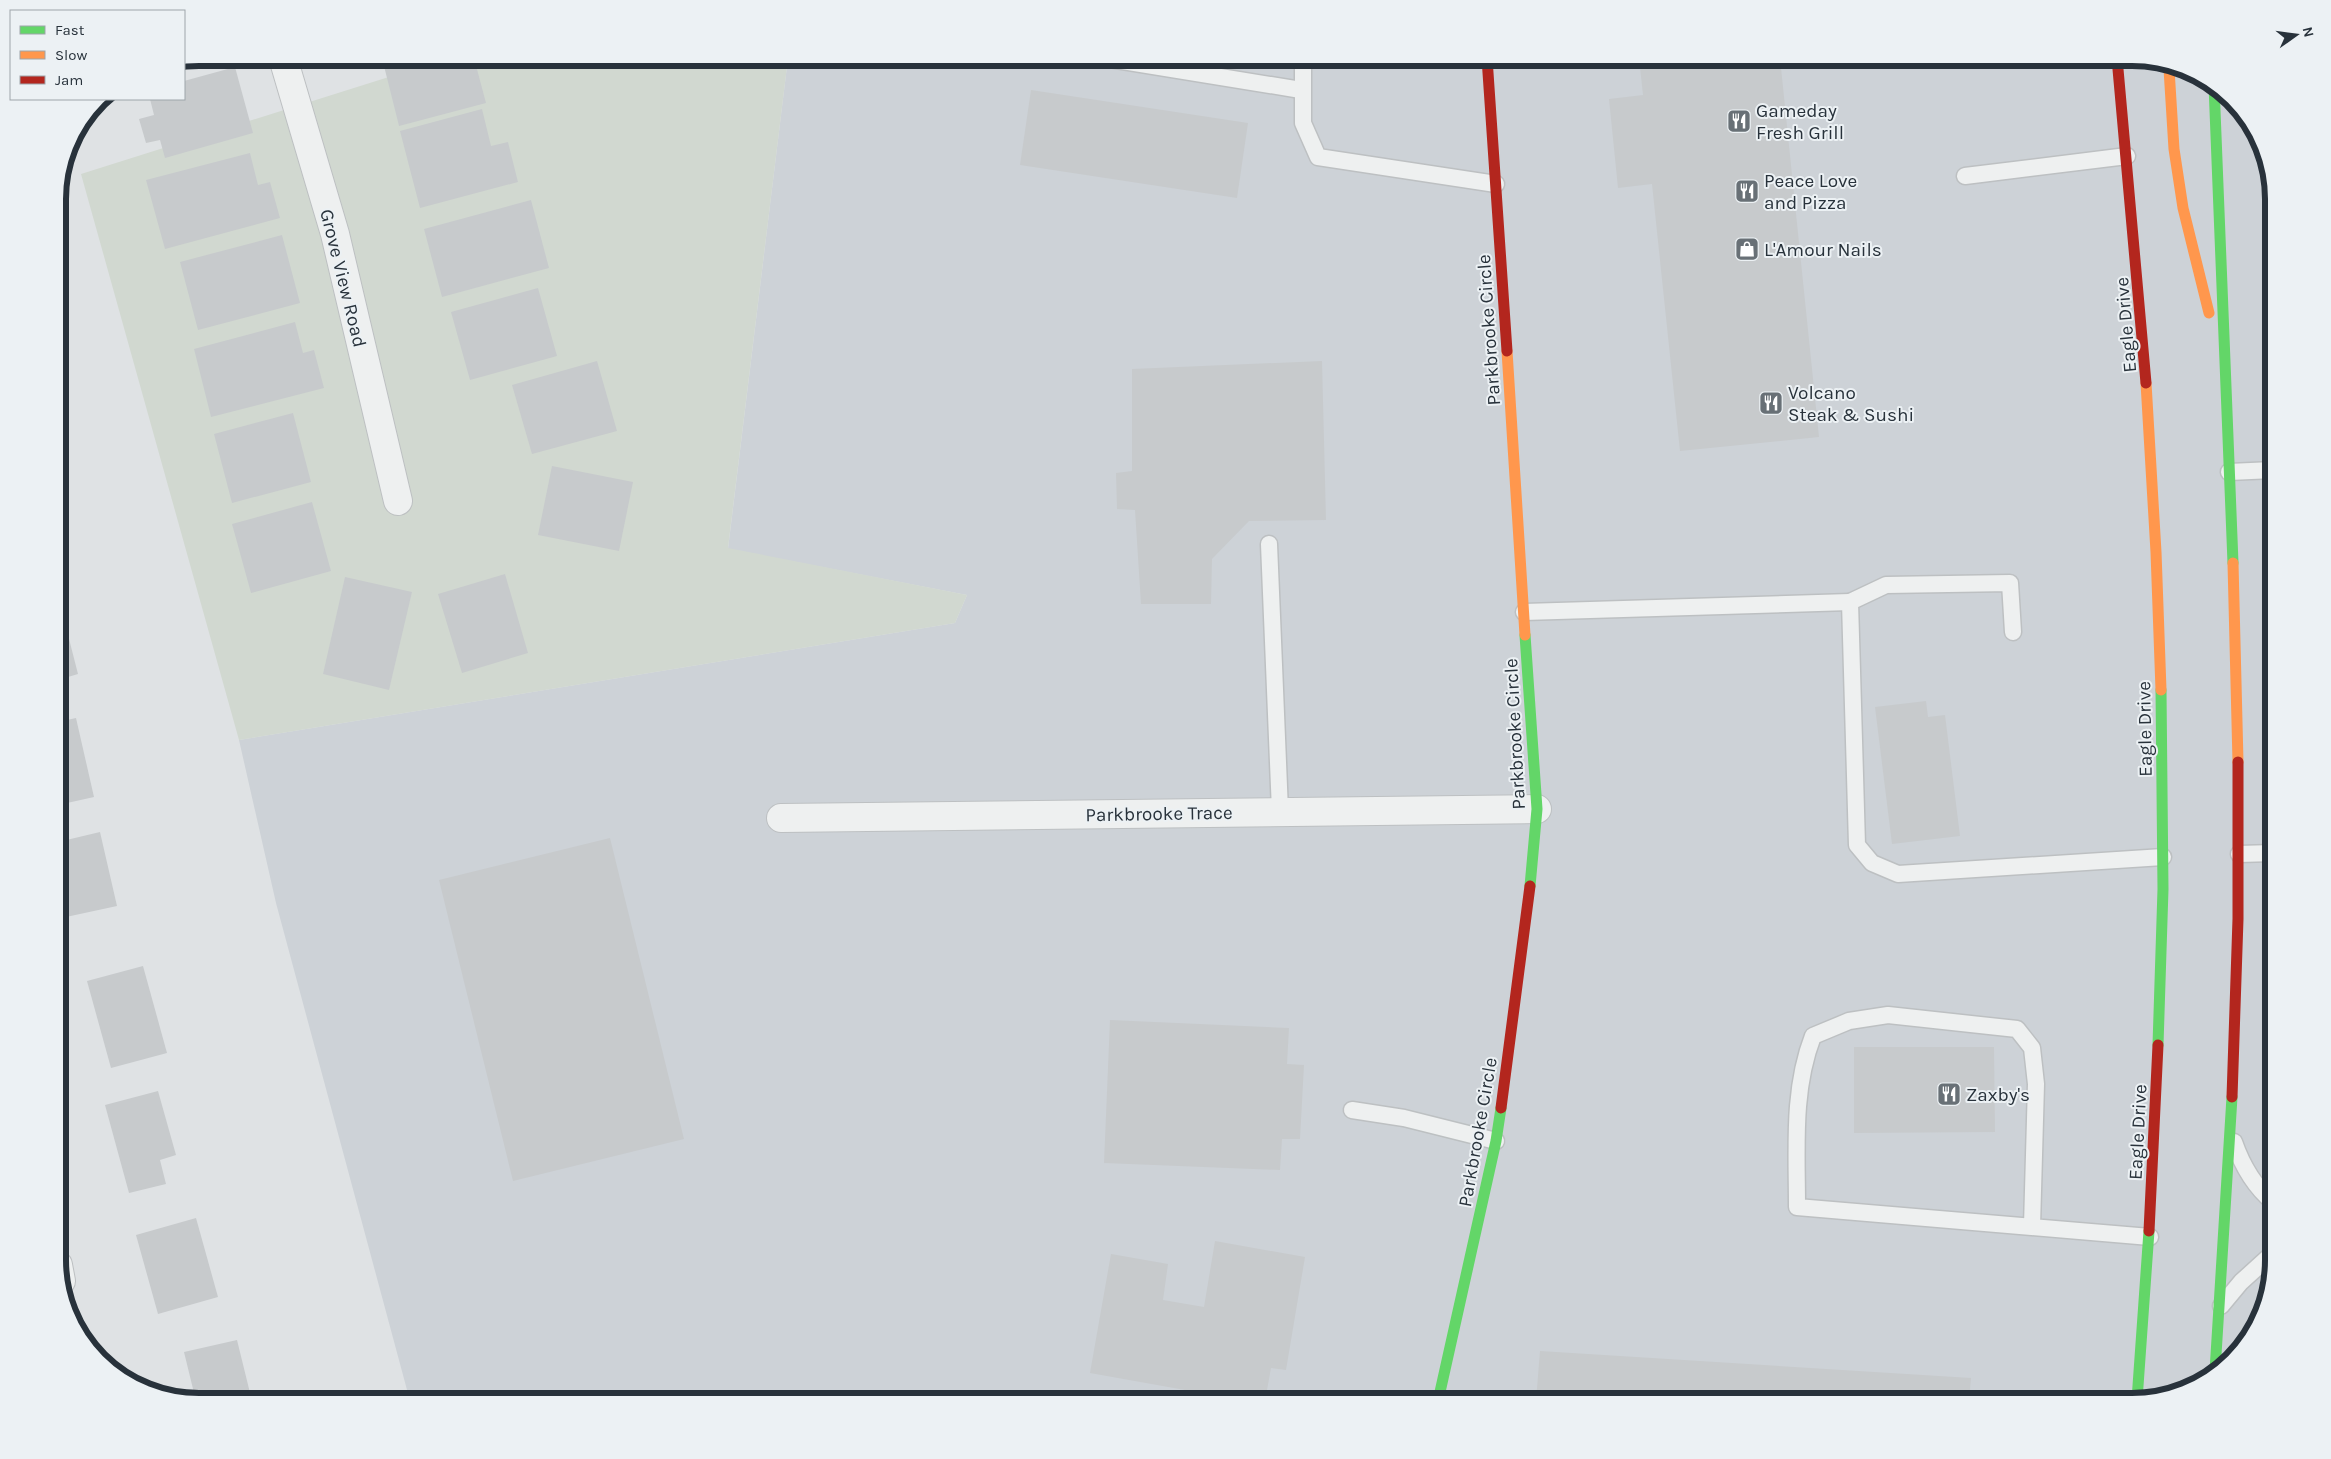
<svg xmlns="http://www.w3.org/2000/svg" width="2331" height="1459" viewBox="0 0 2331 1459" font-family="Karla,sans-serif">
	<rect width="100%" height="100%" fill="#dfe2e4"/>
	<path fill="#cdd2d7" d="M 788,58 L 2132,58 L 2210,81 L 2255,128 L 2273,199 L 2273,1260 L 2250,1338 L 2203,1383 L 2132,1401 L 410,1401 L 276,903 L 239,740 L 955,623 L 967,595 L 728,549 Z"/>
	<path fill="#d1d8d0" d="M 449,58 L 788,58 L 728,548 L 967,595 L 955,623 L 239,740 L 81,174 Z"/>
	<g fill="#c7cacc">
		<path d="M 197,58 L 197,59 L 184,63 L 184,60 Z"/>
		<path d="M 382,58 L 474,58 L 486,103 L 399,126 Z"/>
		<path d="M 1639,58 L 1780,58 L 1819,437 L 1680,451 L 1652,184 L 1618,188 L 1609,99 L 1643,95 Z"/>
		<path d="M 235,67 L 253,133 L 165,158 L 160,140 L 146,143 L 139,119 L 154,115 L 150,99 L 184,99 L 184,81 Z"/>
		<path d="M 1031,90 L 1248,123 L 1237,198 L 1020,165 Z"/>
		<path d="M 482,109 L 491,146 L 508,142 L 518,182 L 420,208 L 400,131 Z"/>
		<path d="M 250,153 L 258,185 L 270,182 L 280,218 L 165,249 L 146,180 Z"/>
		<path d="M 531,200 L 549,268 L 442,297 L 424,229 Z"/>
		<path d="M 282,235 L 300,303 L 198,330 L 180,262 Z"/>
		<path d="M 538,288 L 557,356 L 470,380 L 451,312 Z"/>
		<path d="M 295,322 L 303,353 L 314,350 L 324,388 L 211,417 L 194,349 Z"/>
		<path d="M 597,361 L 617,431 L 532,454 L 512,385 Z"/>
		<path d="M 1322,361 L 1326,520 L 1249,521 L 1212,559 L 1211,604 L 1141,604 L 1135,510 L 1117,509 L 1116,473 L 1132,471 L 1132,369 Z"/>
		<path d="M 293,413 L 311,482 L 232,503 L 214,434 Z"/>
		<path d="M 552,466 L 633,482 L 619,551 L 538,535 Z"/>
		<path d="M 312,502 L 331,571 L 251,593 L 232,524 Z"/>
		<path d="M 505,574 L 528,653 L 462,673 L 438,594 Z"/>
		<path d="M 345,577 L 412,592 L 389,690 L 323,674 Z"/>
		<path d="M 58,617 L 63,632 L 67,631 L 78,674 L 58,680 Z"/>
		<path d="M 1926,701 L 1928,717 L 1945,715 L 1960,836 L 1892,844 L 1875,707 Z"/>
		<path d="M 76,718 L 94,797 L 58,805 L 58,722 Z"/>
		<path d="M 100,832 L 117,906 L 66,917 L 61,892 L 58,893 L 58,842 Z"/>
		<path d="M 610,838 L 684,1139 L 513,1181 L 439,880 Z"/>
		<path d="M 143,966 L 167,1053 L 111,1068 L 87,981 Z"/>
		<path d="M 1110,1020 L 1289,1028 L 1287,1064 L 1304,1065 L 1300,1139 L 1282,1139 L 1280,1170 L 1104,1163 Z"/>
		<path d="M 1854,1047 L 1994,1047 L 1995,1132 L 1854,1133 Z"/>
		<path d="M 158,1091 L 176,1155 L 160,1160 L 166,1184 L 129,1193 L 105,1105 Z"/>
		<path d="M 196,1218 L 218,1297 L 158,1314 L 136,1235 Z"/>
		<path d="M 1215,1241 L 1305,1257 L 1286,1370 L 1271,1368 L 1265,1401 L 1234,1401 L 1185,1393 L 1185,1390 L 1090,1373 L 1111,1254 L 1168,1264 L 1163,1300 L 1204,1307 Z"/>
		<path d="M 237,1340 L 252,1401 L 199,1402 L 180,1396 L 194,1393 L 184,1352 Z"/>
		<path d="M 1540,1351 L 1971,1378 L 1969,1401 L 1536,1401 Z"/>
	</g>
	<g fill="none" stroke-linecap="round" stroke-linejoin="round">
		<g stroke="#bdc0c2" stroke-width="19">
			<g id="lane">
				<path d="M 1104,58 L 1301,90"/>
				<path d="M 1303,58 L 1303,123 L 1318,157 L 1496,184"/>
				<path d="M 1965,176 L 2127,156"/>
				<path d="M 2229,472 L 2273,470"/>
				<path d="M 1269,544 L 1280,811"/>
				<path d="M 1524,612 L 1850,602"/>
				<path d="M 2013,632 L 2010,583 L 1886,585 L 1850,602 L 1857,845 L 1872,863 L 1898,874 L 2163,857"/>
				<path d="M 2239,854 L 2273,853"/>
				<path d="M 1352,1110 L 1404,1118 L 1496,1141"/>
				<path d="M 2234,1142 C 2242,1165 2255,1187 2273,1202"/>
				<path d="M 2032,1226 L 2036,1084 L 2032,1048 L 2017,1029 L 1888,1015 L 1849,1021 L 1813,1036 C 1792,1090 1797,1149 1797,1207 L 2150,1237"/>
				<path d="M 2221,1306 L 2241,1282 L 2273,1253"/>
			</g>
		</g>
		<g stroke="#bdc0c2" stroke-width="30">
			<g id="street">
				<path d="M 283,58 L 335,234 L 398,501"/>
				<path d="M 781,818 L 1537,809"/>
				<path d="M 58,1265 L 61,1281"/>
			</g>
		</g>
		<use href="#lane" stroke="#eef0f0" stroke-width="16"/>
		<use href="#street" stroke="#eef0f0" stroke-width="28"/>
		<g stroke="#63d668" stroke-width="11">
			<path d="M 2214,85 L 2233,563"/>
			<path d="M 1525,635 L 1537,809 L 1530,886"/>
			<path d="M 2158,1045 L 2163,889 L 2161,690"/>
			<path d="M 2215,1371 L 2232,1097"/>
			<path d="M 2137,1400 L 2149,1231"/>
			<path d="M 1438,1401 L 1496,1141 L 1501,1108"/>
		</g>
		<g stroke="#ff974d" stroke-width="11">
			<path d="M 2169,69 L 2174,149 L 2183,208 L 2209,313"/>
			<path d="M 1507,351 L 1525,635"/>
			<path d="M 2146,383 L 2156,552 L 2161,690"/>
			<path d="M 2233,563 L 2238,762"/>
		</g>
		<g stroke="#b3261e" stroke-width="11">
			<path d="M 1487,58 L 1507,351"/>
			<path d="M 2117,58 L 2146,383"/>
			<path d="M 2232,1097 L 2238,919 L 2238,762"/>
			<path d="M 1501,1108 L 1530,886"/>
			<path d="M 2149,1231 L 2158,1045"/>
		</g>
	</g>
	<defs>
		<g id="restaurant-square" transform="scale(1.25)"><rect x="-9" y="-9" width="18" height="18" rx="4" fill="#687076" stroke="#ecf1f4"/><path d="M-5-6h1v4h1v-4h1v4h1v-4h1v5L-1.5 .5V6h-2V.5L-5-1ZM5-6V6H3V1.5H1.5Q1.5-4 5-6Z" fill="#fff"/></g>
		<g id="shop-square" transform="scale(1.25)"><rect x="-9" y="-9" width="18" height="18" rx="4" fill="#687076" stroke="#ecf1f4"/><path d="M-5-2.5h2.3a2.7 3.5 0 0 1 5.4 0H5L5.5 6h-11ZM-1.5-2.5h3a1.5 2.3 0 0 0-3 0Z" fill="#fff"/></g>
	</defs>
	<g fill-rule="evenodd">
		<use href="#restaurant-square" x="1739" y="121"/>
		<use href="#restaurant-square" x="1747" y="191"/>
		<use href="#shop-square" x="1747" y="249"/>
		<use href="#restaurant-square" x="1771" y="403"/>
		<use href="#restaurant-square" x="1949" y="1094"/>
	</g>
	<g text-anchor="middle" stroke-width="4" stroke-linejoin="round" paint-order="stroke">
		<g font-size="19" fill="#28323b" stroke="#ecf1f4" text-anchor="start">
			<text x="1756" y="117">Gameday<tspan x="1756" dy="22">Fresh Grill</tspan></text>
			<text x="1764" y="187">Peace Love<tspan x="1764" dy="22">and Pizza</tspan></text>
			<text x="1764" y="256">L'Amour Nails</text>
			<text x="1788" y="399">Volcano<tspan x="1788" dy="22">Steak &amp; Sushi</tspan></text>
			<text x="1966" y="1101">Zaxby's</text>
		</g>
		<g font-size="19" fill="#28323b" stroke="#ecf1f4">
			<text transform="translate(344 278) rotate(76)" y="7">Grove View Road</text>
			<text transform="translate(2125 325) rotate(-95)" y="7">Eagle Drive</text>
			<text transform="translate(1488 330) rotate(-94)" y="7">Parkbrooke Circle</text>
			<text transform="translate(2144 729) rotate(-91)" y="7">Eagle Drive</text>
			<text transform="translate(1514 734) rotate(-93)" y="7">Parkbrooke Circle</text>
			<text transform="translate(1159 813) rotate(-1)" y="7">Parkbrooke Trace</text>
			<text transform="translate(1477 1132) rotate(-80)" y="7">Parkbrooke Circle</text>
			<text transform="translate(2137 1132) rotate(-87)" y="7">Eagle Drive</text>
		</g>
	</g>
	<path d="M0 0H2331V1459H0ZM199 66H2132A133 133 0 0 1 2265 199V1260A133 133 0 0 1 2132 1393H199A133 133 0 0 1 66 1260V199A133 133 0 0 1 199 66Z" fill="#ecf1f4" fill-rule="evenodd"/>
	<path fill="none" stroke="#28323b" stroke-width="6" d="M199 66H2132A133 133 0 0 1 2265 199V1260A133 133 0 0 1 2132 1393H199A133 133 0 0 1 66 1260V199A133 133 0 0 1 199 66Z"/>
	<rect x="10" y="10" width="175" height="90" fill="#ecf1f4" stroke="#9ea5aa"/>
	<rect x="20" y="26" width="25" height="8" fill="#63d668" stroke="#9ea5aa"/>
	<text x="55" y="35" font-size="15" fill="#28323b">Fast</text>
	<rect x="20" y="51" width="25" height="8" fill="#ff974d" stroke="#9ea5aa"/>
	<text x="55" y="60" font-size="15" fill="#28323b">Slow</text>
	<rect x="20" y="76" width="25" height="8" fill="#b3261e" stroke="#9ea5aa"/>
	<text x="55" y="85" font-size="15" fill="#28323b">Jam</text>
	<g transform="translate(2296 35) rotate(76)" stroke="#ecf1f4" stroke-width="4" paint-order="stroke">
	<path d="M0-4L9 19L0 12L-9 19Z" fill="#28323b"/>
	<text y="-8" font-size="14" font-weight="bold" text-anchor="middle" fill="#28323b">N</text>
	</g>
</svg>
